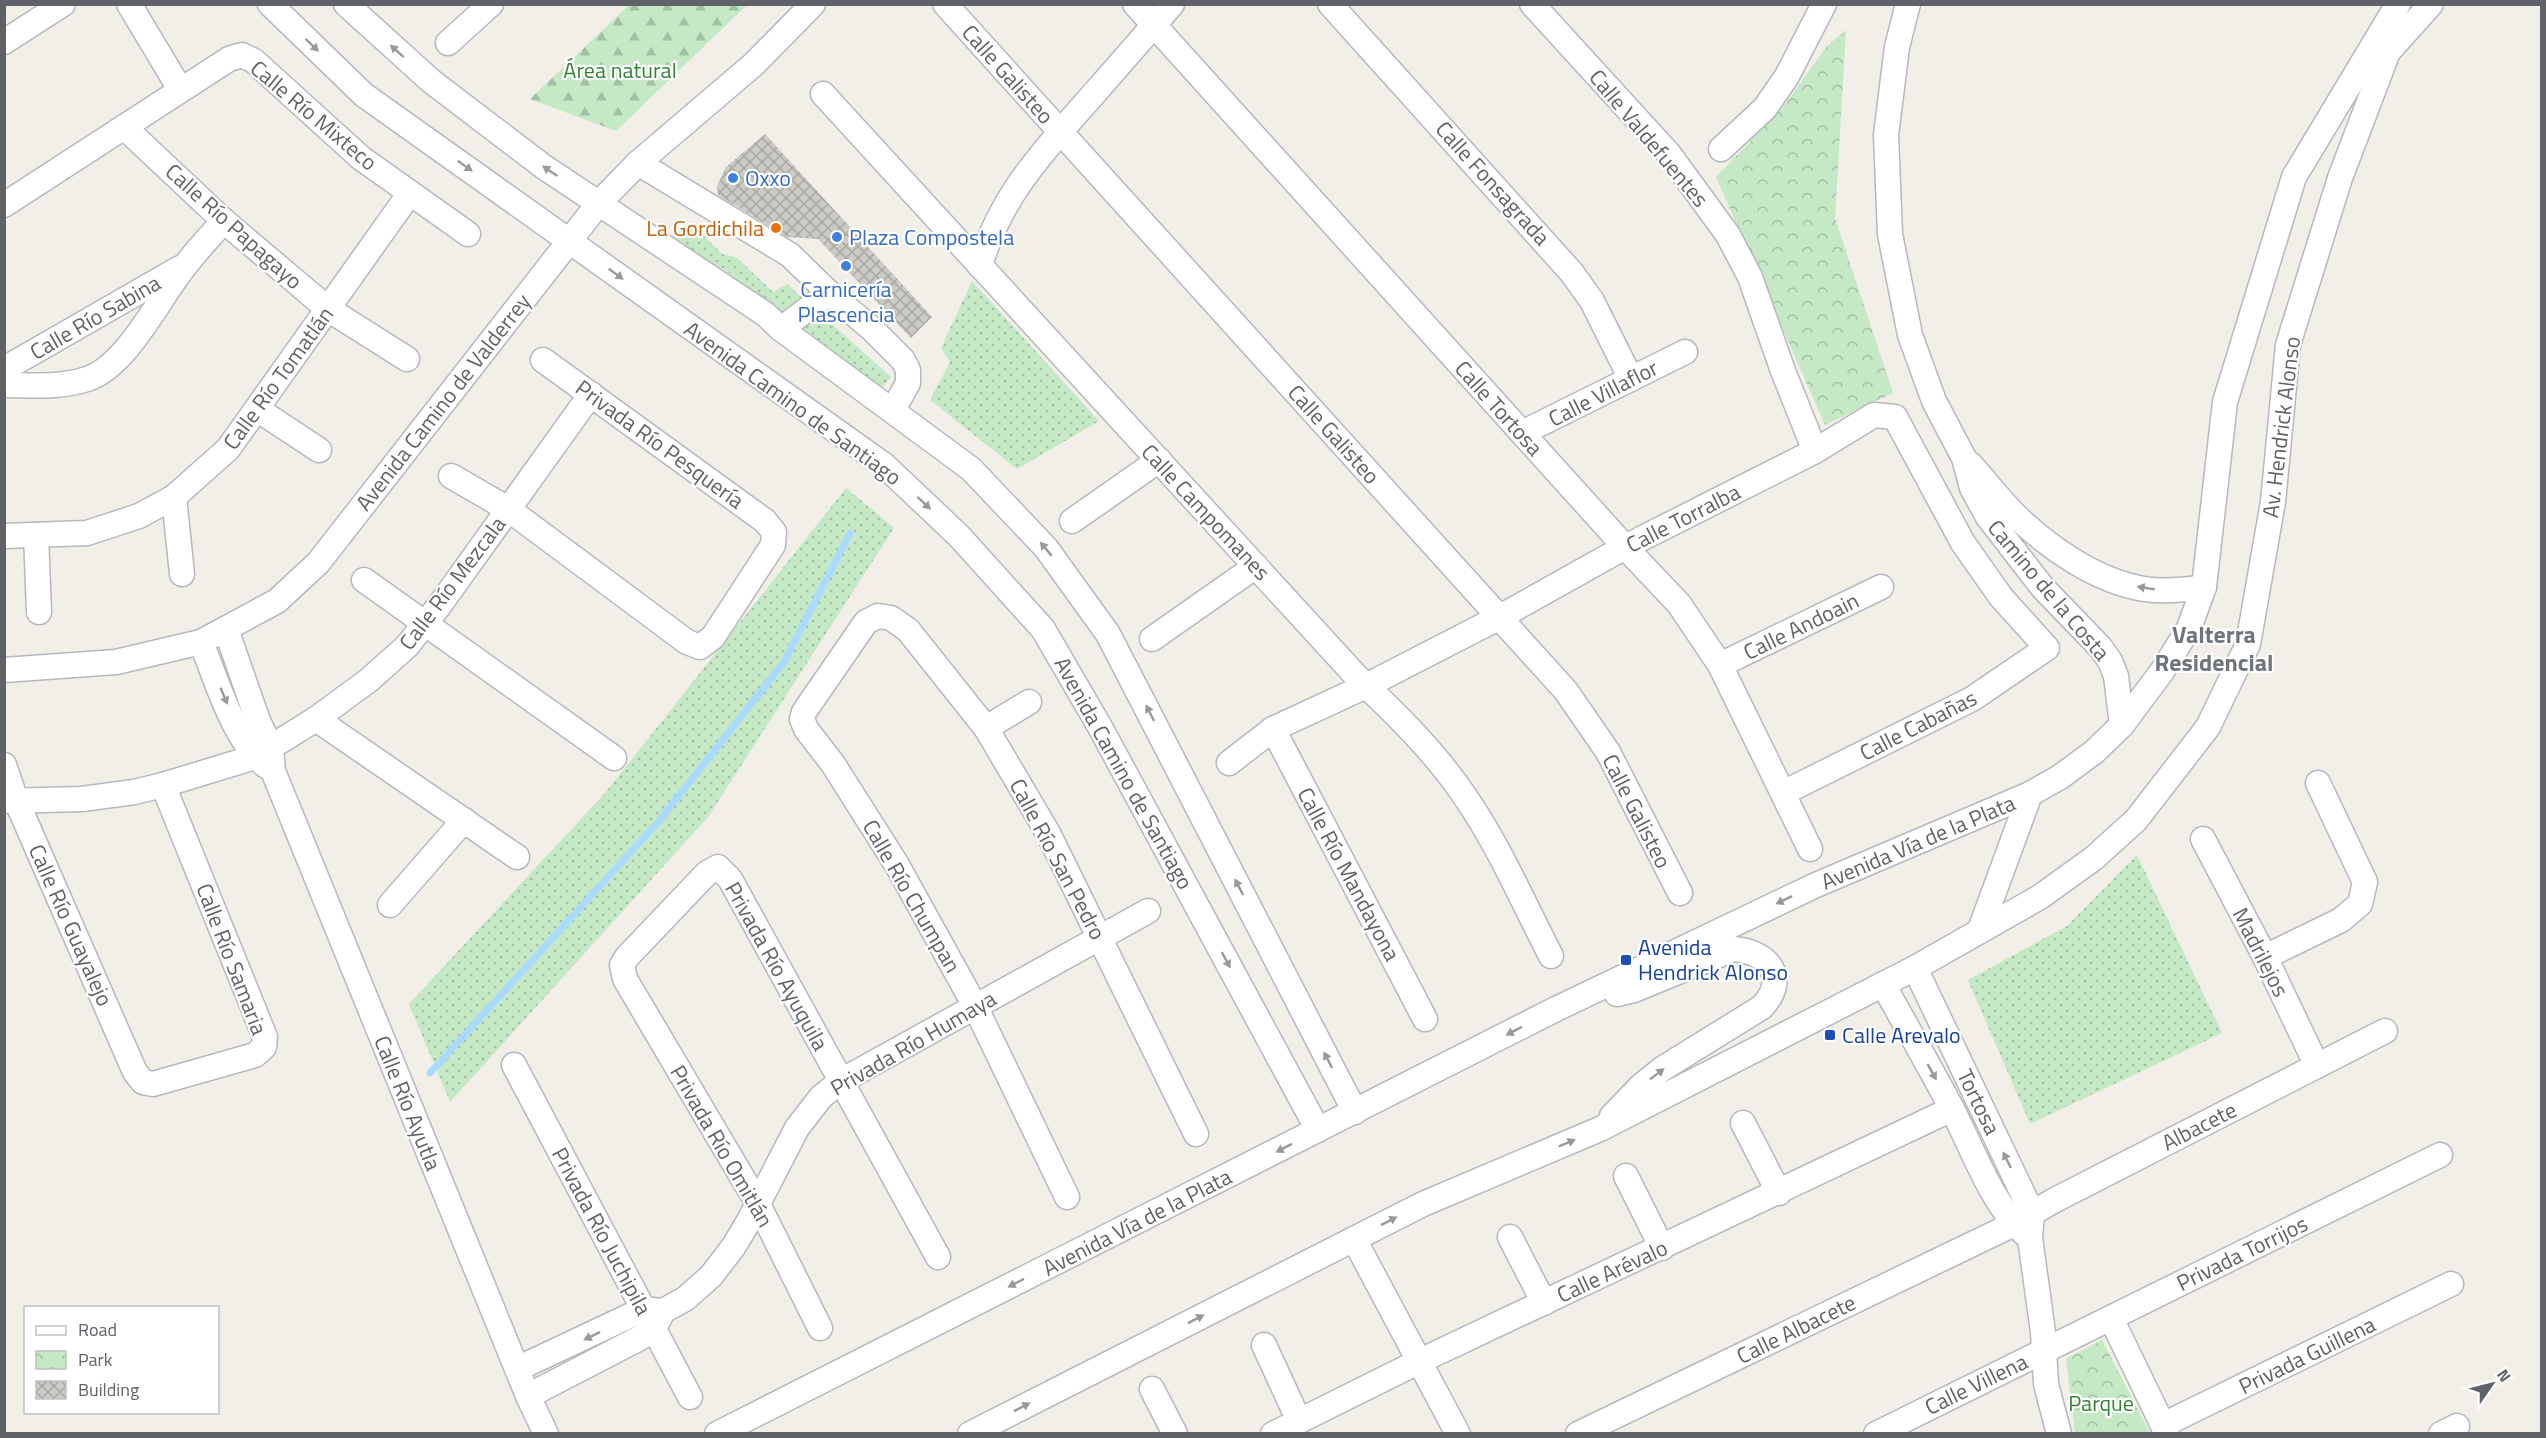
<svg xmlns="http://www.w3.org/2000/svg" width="2546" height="1438" viewBox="0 0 2546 1438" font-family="'Titillium Web',sans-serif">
	<defs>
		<pattern id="grass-dots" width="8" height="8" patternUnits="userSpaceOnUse" patternTransform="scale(1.5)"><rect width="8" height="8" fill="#c5e8c5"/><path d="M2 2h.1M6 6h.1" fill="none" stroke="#a3c0a4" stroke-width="1.8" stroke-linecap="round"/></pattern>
		<pattern id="forest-firs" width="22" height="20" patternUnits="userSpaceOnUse" patternTransform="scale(1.5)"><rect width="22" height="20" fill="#c5e8c5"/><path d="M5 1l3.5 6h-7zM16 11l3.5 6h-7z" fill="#a3c0a4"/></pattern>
		<pattern id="park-crowns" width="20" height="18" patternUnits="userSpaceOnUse" patternTransform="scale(1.5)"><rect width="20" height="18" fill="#c5e8c5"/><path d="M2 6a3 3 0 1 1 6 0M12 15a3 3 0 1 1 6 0" fill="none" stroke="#a3c0a4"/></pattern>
		<pattern id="building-cross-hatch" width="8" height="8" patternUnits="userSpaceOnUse" patternTransform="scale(1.5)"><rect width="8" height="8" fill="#cccac5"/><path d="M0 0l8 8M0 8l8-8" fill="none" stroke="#a9a8a4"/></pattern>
	</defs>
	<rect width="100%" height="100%" fill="#f1efe8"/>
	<g fill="url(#grass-dots)">
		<path d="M 676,226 L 687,226 L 703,235 L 722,254 L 737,258 L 773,292 L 787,284 L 891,377 L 880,390 L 724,269 L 685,251 L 673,237 Z"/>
		<path d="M 972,281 L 1099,421 L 1017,469 L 930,400 L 950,362 L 941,348 Z"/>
		<path d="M 846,488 L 894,528 L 708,817 L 450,1102 L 409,1004 L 606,792 Z"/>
		<path d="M 2137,855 L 2222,1033 L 2030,1124 L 1968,980 L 2067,926 Z"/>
	</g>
	<path fill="url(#forest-firs)" d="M 629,5 L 747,5 L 616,131 L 530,99 Z"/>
	<g fill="url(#park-crowns)">
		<path d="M 1846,30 L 1835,218 L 1893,393 L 1825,425 L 1716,177 L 1783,107 L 1827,46 Z"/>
		<path d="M 2102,1340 L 2150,1433 L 2075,1433 L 2066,1359 Z"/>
	</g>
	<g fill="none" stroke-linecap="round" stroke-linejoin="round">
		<path stroke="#aadaff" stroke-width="7" d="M 430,1073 L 659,821 L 784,662 L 850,533"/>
	</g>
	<path fill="url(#building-cross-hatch)" d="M 765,134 L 932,317 L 911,338 L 818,239 L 787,237 L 718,195 L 717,186 L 726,167 Z"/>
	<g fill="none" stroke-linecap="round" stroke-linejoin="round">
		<g stroke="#b5b8bc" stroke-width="27">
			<g id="minor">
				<path d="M 129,4 L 180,89"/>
				<path d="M 270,4 L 364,95 L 884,465 L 959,536 L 1043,629 L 1100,727 L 1318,1130"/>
				<path d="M 346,4 L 431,81 L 544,167 L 765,314 L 781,329 L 971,469 L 1046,548 L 1108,634 L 1355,1112"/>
				<path d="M 945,4 L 1566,691 L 1608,752 L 1680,893"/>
				<path d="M 1135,4 L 1625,547 L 1679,604 L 1720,665 L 1810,849"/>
				<path d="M 1330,4 L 1572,273 L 1592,301 L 1631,379"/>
				<path d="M 1532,4 L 1669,154 L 1728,235 L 1750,277 L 1783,371 L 1815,451"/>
				<path d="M 1908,4 L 1897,47 L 1886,135 L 1890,234 L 1910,335 L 1934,401 L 1964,458 L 1972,488 L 1988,517 L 2043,588 L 2100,647 L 2110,661 L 2116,676 L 2122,725"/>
				<path d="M 4,42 L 63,4"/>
				<path d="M 448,43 L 491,4"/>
				<path d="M 823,94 L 1358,678 C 1397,715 1436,753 1466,798 C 1499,846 1524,904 1551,956"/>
				<path d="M 124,127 L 224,221 L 328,309 L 407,359"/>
				<path d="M 1721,149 L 1765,108 L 1787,76 L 1824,4"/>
				<path d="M 638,163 L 790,255 L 829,293 L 872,329 L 903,360 L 908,370 L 908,383 L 893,410"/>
				<path d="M 4,205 L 229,59 L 242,55 L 254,61 L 361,158 L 468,234"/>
				<path d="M 980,266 C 999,199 1040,155 1084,105 C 1113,72 1143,38 1172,4"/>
				<path d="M 781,329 L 829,293"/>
				<path d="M 4,369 L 180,268"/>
				<path d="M 4,385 C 32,385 60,388 87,379 C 127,366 159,298 185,266 C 197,250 211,235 224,221"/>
				<path d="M 257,409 L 319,450"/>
				<path d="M 1522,433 L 1685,352"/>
				<path d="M 1970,464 C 1985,480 1998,498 2013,513 C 2047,547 2096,581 2144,589 C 2164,592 2184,590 2204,587"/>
				<path d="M 451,476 L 508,509 L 687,642 L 700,647 L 713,637 L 773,545 L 774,532 L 765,521 L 543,360"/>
				<path d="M 174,497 L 182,574"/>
				<path d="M 1072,521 L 1159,460"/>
				<path d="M 36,535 L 39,612"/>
				<path d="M 4,536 L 87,533 L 139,516 L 174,497 L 228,449 L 410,193"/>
				<path d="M 364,580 L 614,758"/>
				<path d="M 226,629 L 258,721 L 271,747 L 273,771 L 528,1396 L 546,1434"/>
				<path d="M 1152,639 L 1256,566"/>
				<path d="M 201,642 C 217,681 233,739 266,766"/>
				<path d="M 1720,665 L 1881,587"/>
				<path d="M 4,670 L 116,662 L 201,642 L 277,601 L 318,563 L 599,203 L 638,163 L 754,64 L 813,4"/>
				<path d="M 316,719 L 517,857"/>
				<path d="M 986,728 L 1029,702"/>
				<path d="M 1273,729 L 1425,1019"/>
				<path d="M 1229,763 L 1273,729 L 1366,686 L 1500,617 L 1625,547 L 1815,451 L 1874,415 L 1895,417 L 1963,543 L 2001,597 L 2047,648 L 1972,699 L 1783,793"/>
				<path d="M 4,765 L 16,800 L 135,1072 L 143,1082 L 153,1084 L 255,1055 L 264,1047 L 265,1037 L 163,785"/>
				<path d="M 4,801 L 82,799 L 134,792 L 163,785 L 255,757 L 316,719 L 369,680 L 407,646 L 439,606 L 591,394"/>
				<path d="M 2203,839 L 2265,957 L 2317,1066"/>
				<path d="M 390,905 L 464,820"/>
				<path d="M 1980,930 L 2030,794"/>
				<path d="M 2265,957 L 2341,920 L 2360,904 L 2365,882 L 2318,783"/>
				<path d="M 1915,968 L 2032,1213 L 2030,1238 L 2043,1332 L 2046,1384 L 2059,1434"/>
				<path d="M 1883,984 C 1906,1026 1930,1067 1952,1109 C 1974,1151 1990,1202 2026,1235"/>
				<path d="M 514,1065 L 690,1397"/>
				<path d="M 1612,1116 L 1641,1086 L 1662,1069 L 1762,1007 C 1789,978 1769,952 1734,949 L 1634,990 L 1617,994"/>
				<path d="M 1743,1123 L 1779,1193"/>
				<path d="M 1626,1176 L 1662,1248"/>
				<path d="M 1067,1197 L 975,1006 L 897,865 L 833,764 L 806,729 L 802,719 L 804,712 L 866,622 L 878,616 L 891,618 L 908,630 L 986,728 L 1048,833 L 1196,1134"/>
				<path d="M 1510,1237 L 1544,1303"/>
				<path d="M 1354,1239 L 1458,1434"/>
				<path d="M 2111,1318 L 2167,1434"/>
				<path d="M 820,1328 L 758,1204 L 625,979 L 622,965 L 627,957 L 707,873 L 718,867 L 730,879 L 938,1257"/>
				<path d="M 1264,1345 L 1299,1421"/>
				<path d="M 517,1369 L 644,1309 L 660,1311"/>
				<path d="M 1152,1389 L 1175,1434"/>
				<path d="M 528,1396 L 638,1339 L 654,1329 L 663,1311 L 685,1299 L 711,1276 L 734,1246 L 750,1219 L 797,1128 L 821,1097 L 841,1081 L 1148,911"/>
				<path d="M 2163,1425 L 2451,1284"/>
				<path d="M 717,1434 L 1556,1009 L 1816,885 L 2030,794 L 2060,777 L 2094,752 L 2122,725 L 2163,670 L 2189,628 L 2204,587 L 2225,402 L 2294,177 L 2398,4"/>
				<path d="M 970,1434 L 1423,1204 L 1600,1129 L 1915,968 L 2040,897 L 2094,858 L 2136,820 L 2208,727 L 2248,644 L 2273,502 L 2288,345 L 2340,178 L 2388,52 L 2431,4"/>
				<path d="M 1273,1434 L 1420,1361 L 1952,1109"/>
				<path d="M 1578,1434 L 2014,1224 L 2053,1201 L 2385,1031"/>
				<path d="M 1876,1434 L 2440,1155"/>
				<path d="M 2441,1434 L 2457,1426"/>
			</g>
		</g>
		<use href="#minor" stroke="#fff" stroke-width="24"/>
	</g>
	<defs><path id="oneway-solid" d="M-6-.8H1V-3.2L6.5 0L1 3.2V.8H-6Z" transform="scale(1.5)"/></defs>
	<g fill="#979a9d">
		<use href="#oneway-solid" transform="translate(312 45) rotate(44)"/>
		<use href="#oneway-solid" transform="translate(397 51) rotate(-138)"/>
		<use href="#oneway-solid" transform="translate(465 166) rotate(35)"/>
		<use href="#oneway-solid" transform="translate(550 171) rotate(-146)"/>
		<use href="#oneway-solid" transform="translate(616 274) rotate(36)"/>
		<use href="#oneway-solid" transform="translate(924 503) rotate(43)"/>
		<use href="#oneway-solid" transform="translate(1046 549) rotate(-130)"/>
		<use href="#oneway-solid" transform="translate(2146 588) rotate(-171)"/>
		<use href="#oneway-solid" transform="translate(224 696) rotate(67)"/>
		<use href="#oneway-solid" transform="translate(1150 713) rotate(-117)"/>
		<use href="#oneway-solid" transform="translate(1239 887) rotate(-117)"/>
		<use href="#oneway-solid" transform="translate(1784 900) rotate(154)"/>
		<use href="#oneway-solid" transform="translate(1226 960) rotate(62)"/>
		<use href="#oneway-solid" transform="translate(1514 1031) rotate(153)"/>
		<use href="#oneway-solid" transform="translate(1328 1060) rotate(-117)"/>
		<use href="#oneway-solid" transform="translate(1932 1072) rotate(61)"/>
		<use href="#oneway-solid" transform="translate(1657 1074) rotate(-37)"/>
		<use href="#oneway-solid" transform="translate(1567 1143) rotate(-23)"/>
		<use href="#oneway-solid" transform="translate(1284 1148) rotate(153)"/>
		<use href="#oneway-solid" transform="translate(2007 1160) rotate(-116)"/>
		<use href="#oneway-solid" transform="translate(1389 1221) rotate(-27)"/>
		<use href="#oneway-solid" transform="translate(1016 1283) rotate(153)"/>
		<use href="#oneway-solid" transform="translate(1196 1319) rotate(-27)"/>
		<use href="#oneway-solid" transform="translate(592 1336) rotate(154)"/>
		<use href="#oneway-solid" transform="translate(1022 1407) rotate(-27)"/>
	</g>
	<g fill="#3f7fe0" stroke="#fff" stroke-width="2">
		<circle cx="733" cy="178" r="6"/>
		<circle cx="837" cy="237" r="6"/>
		<circle cx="846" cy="266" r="6"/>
	</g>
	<circle fill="#e8710a" stroke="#fff" stroke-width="2" cx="776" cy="228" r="6"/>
	<g fill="#1a4fb4" stroke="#fff" stroke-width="2">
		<rect x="1620" y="954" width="12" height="12" rx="3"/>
		<rect x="1824" y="1029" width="12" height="12" rx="3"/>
	</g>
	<g text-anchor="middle" stroke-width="4.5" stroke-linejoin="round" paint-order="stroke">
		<g font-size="22" fill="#348238" stroke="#fff">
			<text x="620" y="78">Área natural</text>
			<text x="2101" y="1411">Parque</text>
		</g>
		<g font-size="22" fill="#5f6368" stroke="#fff">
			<text transform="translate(1008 74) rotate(48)" y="8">Calle Galisteo</text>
			<text transform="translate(314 115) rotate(40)" y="8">Calle Río Mixteco</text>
			<text transform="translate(1649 138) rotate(50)" y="8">Calle Valdefuentes</text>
			<text transform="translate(1493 183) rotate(48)" y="8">Calle Fonsagrada</text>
			<text transform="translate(234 226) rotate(42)" y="8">Calle Río Papagayo</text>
			<text transform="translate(95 317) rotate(-30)" y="8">Calle Río Sabina</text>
			<text transform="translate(278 378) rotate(-54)" y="8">Calle Río Tomatlán</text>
			<text transform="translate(1603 393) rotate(-27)" y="8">Calle Villaflor</text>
			<text transform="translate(443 402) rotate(-52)" y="8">Avenida Camino de Valderrey</text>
			<text transform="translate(793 403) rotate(36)" y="8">Avenida Camino de Santiago</text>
			<text transform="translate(1499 408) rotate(48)" y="8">Calle Tortosa</text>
			<text transform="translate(2281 427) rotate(-83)" y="8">Av. Hendrick Alonso</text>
			<text transform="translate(1334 434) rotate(48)" y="8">Calle Galisteo</text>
			<text transform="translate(660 444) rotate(36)" y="8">Privada Río Pesquería</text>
			<text transform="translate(1206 512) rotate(47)" y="8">Calle Campomanes</text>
			<text transform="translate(1683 518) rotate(-27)" y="8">Calle Torralba</text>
			<text transform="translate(452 583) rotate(-53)" y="8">Calle Río Mezcala</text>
			<text transform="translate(2049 590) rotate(50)" y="8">Camino de la Costa</text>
			<text transform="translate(1801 626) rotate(-26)" y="8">Calle Andoain</text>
			<text transform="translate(1918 725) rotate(-27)" y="8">Calle Cabañas</text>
			<text transform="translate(1124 773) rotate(61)" y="8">Avenida Camino de Santiago</text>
			<text transform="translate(1637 811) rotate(63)" y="8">Calle Galisteo</text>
			<text transform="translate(1918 842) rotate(-23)" y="8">Avenida Vía de la Plata</text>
			<text transform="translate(1058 859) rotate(62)" y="8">Calle Río San Pedro</text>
			<text transform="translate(1349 874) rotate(62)" y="8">Calle Río Mandayona</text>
			<text transform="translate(912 896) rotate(60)" y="8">Calle Río Chumpan</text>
			<text transform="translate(71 925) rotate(66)" y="8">Calle Río Guayalejo</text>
			<text transform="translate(2261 952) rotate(63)" y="8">Madrilejos</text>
			<text transform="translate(232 959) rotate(69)" y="8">Calle Río Samaria</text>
			<text transform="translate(777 966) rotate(61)" y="8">Privada Río Ayuquila</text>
			<text transform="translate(913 1043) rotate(-30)" y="8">Privada Río Humaya</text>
			<text transform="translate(1979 1102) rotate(64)" y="8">Tortosa</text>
			<text transform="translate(408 1103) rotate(68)" y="8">Calle Río Ayutla</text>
			<text transform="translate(2199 1126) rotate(-27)" y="8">Albacete</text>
			<text transform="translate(722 1146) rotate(60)" y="8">Privada Río Omitlán</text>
			<text transform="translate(1137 1222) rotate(-27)" y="8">Avenida Vía de la Plata</text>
			<text transform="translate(602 1231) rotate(62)" y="8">Privada Río Juchipila</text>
			<text transform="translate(2242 1253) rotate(-26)" y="8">Privada Torrijos</text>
			<text transform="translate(1612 1271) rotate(-25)" y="8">Calle Arévalo</text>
			<text transform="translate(1796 1329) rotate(-26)" y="8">Calle Albacete</text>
			<text transform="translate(2307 1355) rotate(-26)" y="8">Privada Guillena</text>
			<text transform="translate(1976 1384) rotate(-26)" y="8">Calle Villena</text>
		</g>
		<g font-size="22" fill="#366cbe" stroke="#fff" text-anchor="start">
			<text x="745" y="186">Oxxo</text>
			<text x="849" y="245">Plaza Compostela</text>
			<text x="846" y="297" text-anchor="middle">Carnicería<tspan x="846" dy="25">Plascencia</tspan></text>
		</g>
		<g font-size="22" fill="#c56008" stroke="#fff" text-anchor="end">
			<text x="764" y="236">La Gordichila</text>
		</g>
		<g font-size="22" fill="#164399" stroke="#fff" text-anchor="start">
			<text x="1638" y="955">Avenida<tspan x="1638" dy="25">Hendrick Alonso</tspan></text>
			<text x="1842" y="1043">Calle Arevalo</text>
		</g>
		<g font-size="24" font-weight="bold" fill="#70757a" stroke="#fff">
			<text x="2214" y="643">Valterra<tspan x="2214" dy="28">Residencial</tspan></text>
		</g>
	</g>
	<rect width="2546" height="1438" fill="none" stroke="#5f6368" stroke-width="12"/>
	<rect x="24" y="1306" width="195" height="108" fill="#ffffff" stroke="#bfc1c3" stroke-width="1.5"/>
	<rect x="36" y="1326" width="30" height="9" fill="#ffffff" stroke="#bfc1c3" stroke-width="1.5"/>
	<text x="78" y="1336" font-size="18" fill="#5f6368">Road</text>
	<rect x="36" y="1351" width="30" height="18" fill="url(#park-crowns)" stroke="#bfc1c3" stroke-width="1.5"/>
	<text x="78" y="1366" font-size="18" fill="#5f6368">Park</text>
	<rect x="36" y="1381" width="30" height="18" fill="url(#building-cross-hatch)" stroke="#bfc1c3" stroke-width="1.5"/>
	<text x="78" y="1396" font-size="18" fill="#5f6368">Building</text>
	<g transform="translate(2492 1384) rotate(55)" stroke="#ffffff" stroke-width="4.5" paint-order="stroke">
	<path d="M0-4.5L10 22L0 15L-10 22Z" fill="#5f6368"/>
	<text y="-9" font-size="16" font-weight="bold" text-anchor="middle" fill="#5f6368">N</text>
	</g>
</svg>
